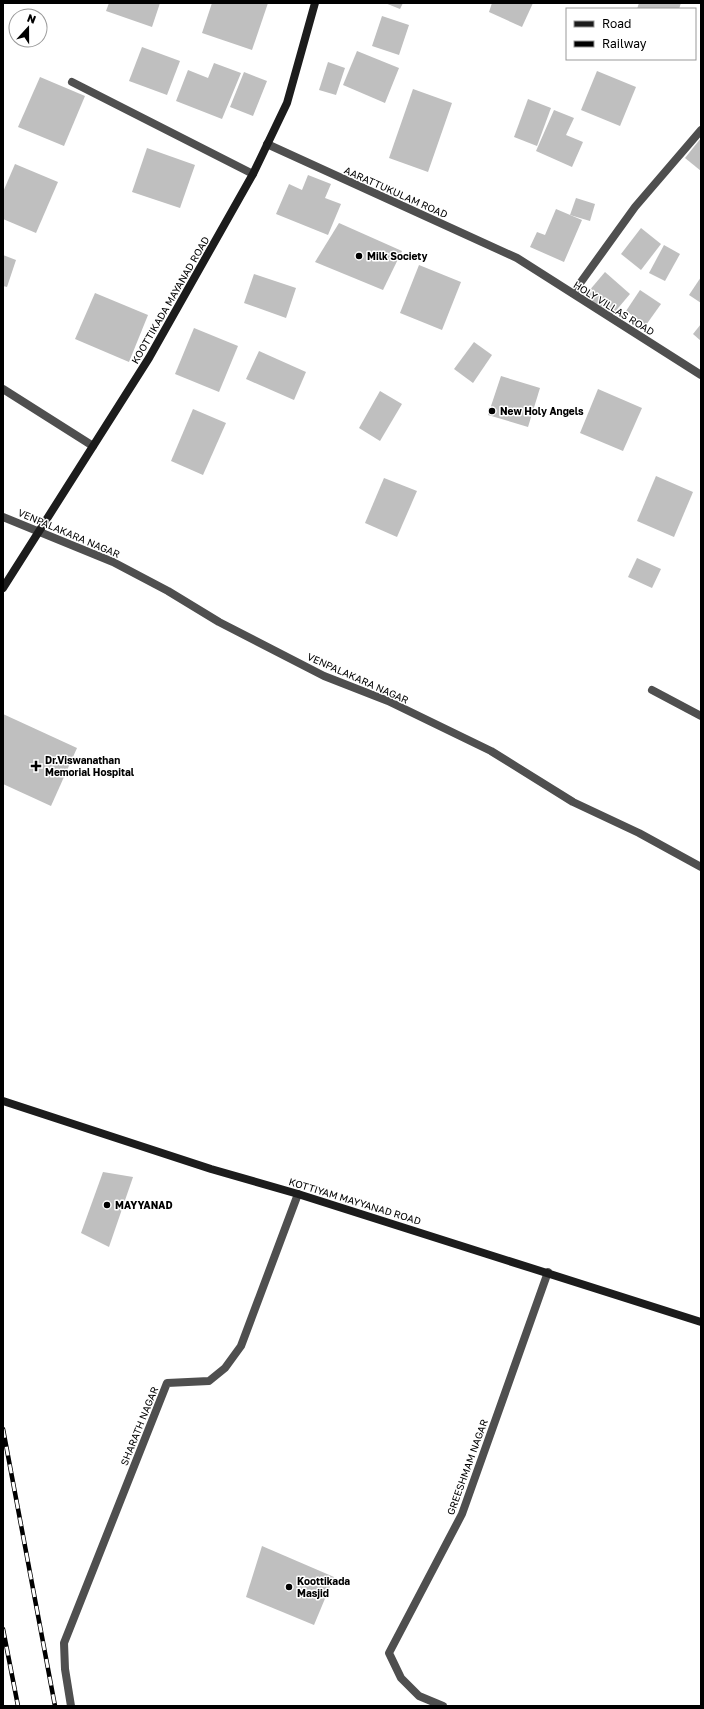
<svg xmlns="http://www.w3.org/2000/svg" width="704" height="1709" viewBox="0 0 704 1709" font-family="'Golos Text',sans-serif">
	<rect width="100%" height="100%" fill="#fff"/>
	<g fill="#bfbfbf">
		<path d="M 109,3 L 160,3 L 152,27 L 106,11 Z"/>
		<path d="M 212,3 L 268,3 L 252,50 L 202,33 Z"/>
		<path d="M 385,3 L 403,3 L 400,9 Z"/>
		<path d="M 492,3 L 533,3 L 522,27 L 489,12 Z"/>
		<path d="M 639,3 L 681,3 L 679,9 L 637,9 Z"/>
		<path d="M 382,16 L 409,25 L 399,55 L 372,46 Z"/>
		<path d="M 142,47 L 180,61 L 167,95 L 129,81 Z"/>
		<path d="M 357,51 L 399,68 L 385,103 L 343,85 Z"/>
		<path d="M 328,62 L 345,68 L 336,95 L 319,90 Z"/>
		<path d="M 214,63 L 241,73 L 222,119 L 176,101 L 188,70 L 208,78 Z"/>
		<path d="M 597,71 L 636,87 L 620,126 L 581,110 Z"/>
		<path d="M 244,72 L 267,81 L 253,116 L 230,107 Z"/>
		<path d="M 40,77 L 85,96 L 64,146 L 18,127 Z"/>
		<path d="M 413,89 L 452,103 L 428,172 L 389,158 Z"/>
		<path d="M 528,99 L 551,108 L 537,146 L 514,137 Z"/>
		<path d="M 554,110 L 574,118 L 566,135 L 583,142 L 572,167 L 536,151 Z"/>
		<path d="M 701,138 L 701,171 L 685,158 Z"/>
		<path d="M 147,148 L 195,165 L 180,208 L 132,192 Z"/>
		<path d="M 15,164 L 58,182 L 36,233 L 3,219 L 3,192 Z"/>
		<path d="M 308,175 L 331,184 L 325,198 L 341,204 L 328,235 L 276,214 L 289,184 L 302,190 Z"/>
		<path d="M 576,198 L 595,204 L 590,221 L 570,215 Z"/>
		<path d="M 556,209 L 582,220 L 564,262 L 530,247 L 537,232 L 545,235 Z"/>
		<path d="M 339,223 L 402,251 L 383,290 L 315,262 Z"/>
		<path d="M 641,228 L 661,244 L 641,270 L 621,254 Z"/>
		<path d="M 664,245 L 680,254 L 665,281 L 649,273 Z"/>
		<path d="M 3,255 L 16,260 L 7,287 L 3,286 Z"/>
		<path d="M 419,265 L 461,282 L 442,330 L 400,313 Z"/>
		<path d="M 605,272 L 630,294 L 608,320 L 583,298 Z"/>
		<path d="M 254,274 L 296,288 L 286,318 L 244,303 Z"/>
		<path d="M 701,277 L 701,303 L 689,295 Z"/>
		<path d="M 640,290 L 661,304 L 646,325 L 626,311 Z"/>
		<path d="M 95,293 L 148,315 L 129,362 L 75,339 Z"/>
		<path d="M 701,324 L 701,341 L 693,334 Z"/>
		<path d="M 194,328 L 238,346 L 219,392 L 175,374 Z"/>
		<path d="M 474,342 L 492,355 L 473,383 L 454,369 Z"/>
		<path d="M 259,351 L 306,372 L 294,400 L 246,379 Z"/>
		<path d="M 501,376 L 540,388 L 528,427 L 488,415 Z"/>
		<path d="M 598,389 L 642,408 L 623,451 L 580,433 Z"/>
		<path d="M 380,391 L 402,404 L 380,441 L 359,428 Z"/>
		<path d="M 193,409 L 226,423 L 203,475 L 171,461 Z"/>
		<path d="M 656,476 L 693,492 L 674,537 L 637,521 Z"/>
		<path d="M 384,478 L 417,491 L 397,537 L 365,523 Z"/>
		<path d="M 637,558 L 661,569 L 652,588 L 628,577 Z"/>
		<path d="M 3,714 L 77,748 L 51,806 L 3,784 Z"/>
		<path d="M 103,1172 L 133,1177 L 109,1247 L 81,1233 Z"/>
		<path d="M 262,1546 L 334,1577 L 314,1625 L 246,1597 Z"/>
	</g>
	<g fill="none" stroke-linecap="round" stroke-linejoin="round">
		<path stroke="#4f4f4f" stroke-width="8" d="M 72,82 L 253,174"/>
		<g stroke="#4f4f4f" stroke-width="8">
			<path d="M 267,144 L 517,258 L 701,375"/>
			<path d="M 573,293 L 635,207 L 701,130"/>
			<path d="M 3,389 L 93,446"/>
			<path d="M 3,517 L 113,562 L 168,591 L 219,622 L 324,676 L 388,701 L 491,751 L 573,802 L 639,833 L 701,867"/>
			<path d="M 652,690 L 701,716"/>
			<path d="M 71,1706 L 65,1669 L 64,1643 L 167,1383 L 209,1381 L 225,1368 L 241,1346 L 298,1194"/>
			<path d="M 443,1706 L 419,1696 L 401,1678 L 389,1653 L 462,1514 L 548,1272"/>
		</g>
		<g stroke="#1c1c1c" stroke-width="8">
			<path d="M 3,588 L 149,358 L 253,174 L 287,103 L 315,3"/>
			<path d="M 3,1101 L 211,1169 L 298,1194 L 701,1322"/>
		</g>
		<g stroke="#000" stroke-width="4.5">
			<g id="rail">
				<path d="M 3,1429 L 55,1706"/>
				<path d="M 3,1629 L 18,1706"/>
			</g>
		</g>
		<use href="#rail" stroke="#fff" stroke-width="3" stroke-dasharray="9" stroke-linecap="butt"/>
	</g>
	<g fill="#000" stroke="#fff" stroke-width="1.5">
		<circle cx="359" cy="256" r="4"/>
		<circle cx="492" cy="411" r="4"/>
		<path d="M34 760h4v4h4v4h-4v4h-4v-4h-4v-4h4z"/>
		<circle cx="107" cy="1205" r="4"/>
		<circle cx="289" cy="1587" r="4"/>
	</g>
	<g text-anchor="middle" stroke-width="3" stroke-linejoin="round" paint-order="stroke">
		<g font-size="10" fill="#000" stroke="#fff">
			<text transform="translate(396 192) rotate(24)" y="4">AARATTUKULAM ROAD</text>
			<text transform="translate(170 300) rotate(-60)" y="4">KOOTTIKADA MAYANAD ROAD</text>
			<text transform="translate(614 308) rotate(32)" y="4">HOLY VILLAS ROAD</text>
			<text transform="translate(69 533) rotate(23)" y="4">VENPALAKARA NAGAR</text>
			<text transform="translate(358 678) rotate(24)" y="4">VENPALAKARA NAGAR</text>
			<text transform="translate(355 1201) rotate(17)" y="4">KOTTIYAM MAYYANAD ROAD</text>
			<text transform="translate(139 1426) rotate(-68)" y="4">SHARATH NAGAR</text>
			<text transform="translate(467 1467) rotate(-70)" y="4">GREESHMAM NAGAR</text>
		</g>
		<g font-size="10" font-weight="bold" fill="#000" stroke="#fff" text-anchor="start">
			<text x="367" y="260">Milk Society</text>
			<text x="500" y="415">New Holy Angels</text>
			<text x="45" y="764">Dr.Viswanathan<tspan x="45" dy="12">Memorial Hospital</tspan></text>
			<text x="115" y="1209">MAYYANAD</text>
			<text x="297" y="1585">Koottikada<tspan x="297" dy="12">Masjid</tspan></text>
		</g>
	</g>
	<rect width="704" height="1709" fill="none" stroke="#000000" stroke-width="8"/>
	<rect x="566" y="8" width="130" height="52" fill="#ffffff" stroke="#999999"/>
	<rect x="574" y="21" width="20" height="6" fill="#1c1c1c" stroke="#999999"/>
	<text x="602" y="28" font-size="12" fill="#000000">Road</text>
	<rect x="574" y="41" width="20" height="6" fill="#000000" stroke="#999999"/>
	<text x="602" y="48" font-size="12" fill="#000000">Railway</text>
	<g transform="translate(28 28) rotate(21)"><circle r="19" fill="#ffffff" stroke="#999999"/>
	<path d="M0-3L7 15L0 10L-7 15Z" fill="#000000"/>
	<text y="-6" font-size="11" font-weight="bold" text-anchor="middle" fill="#000000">N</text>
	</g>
</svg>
